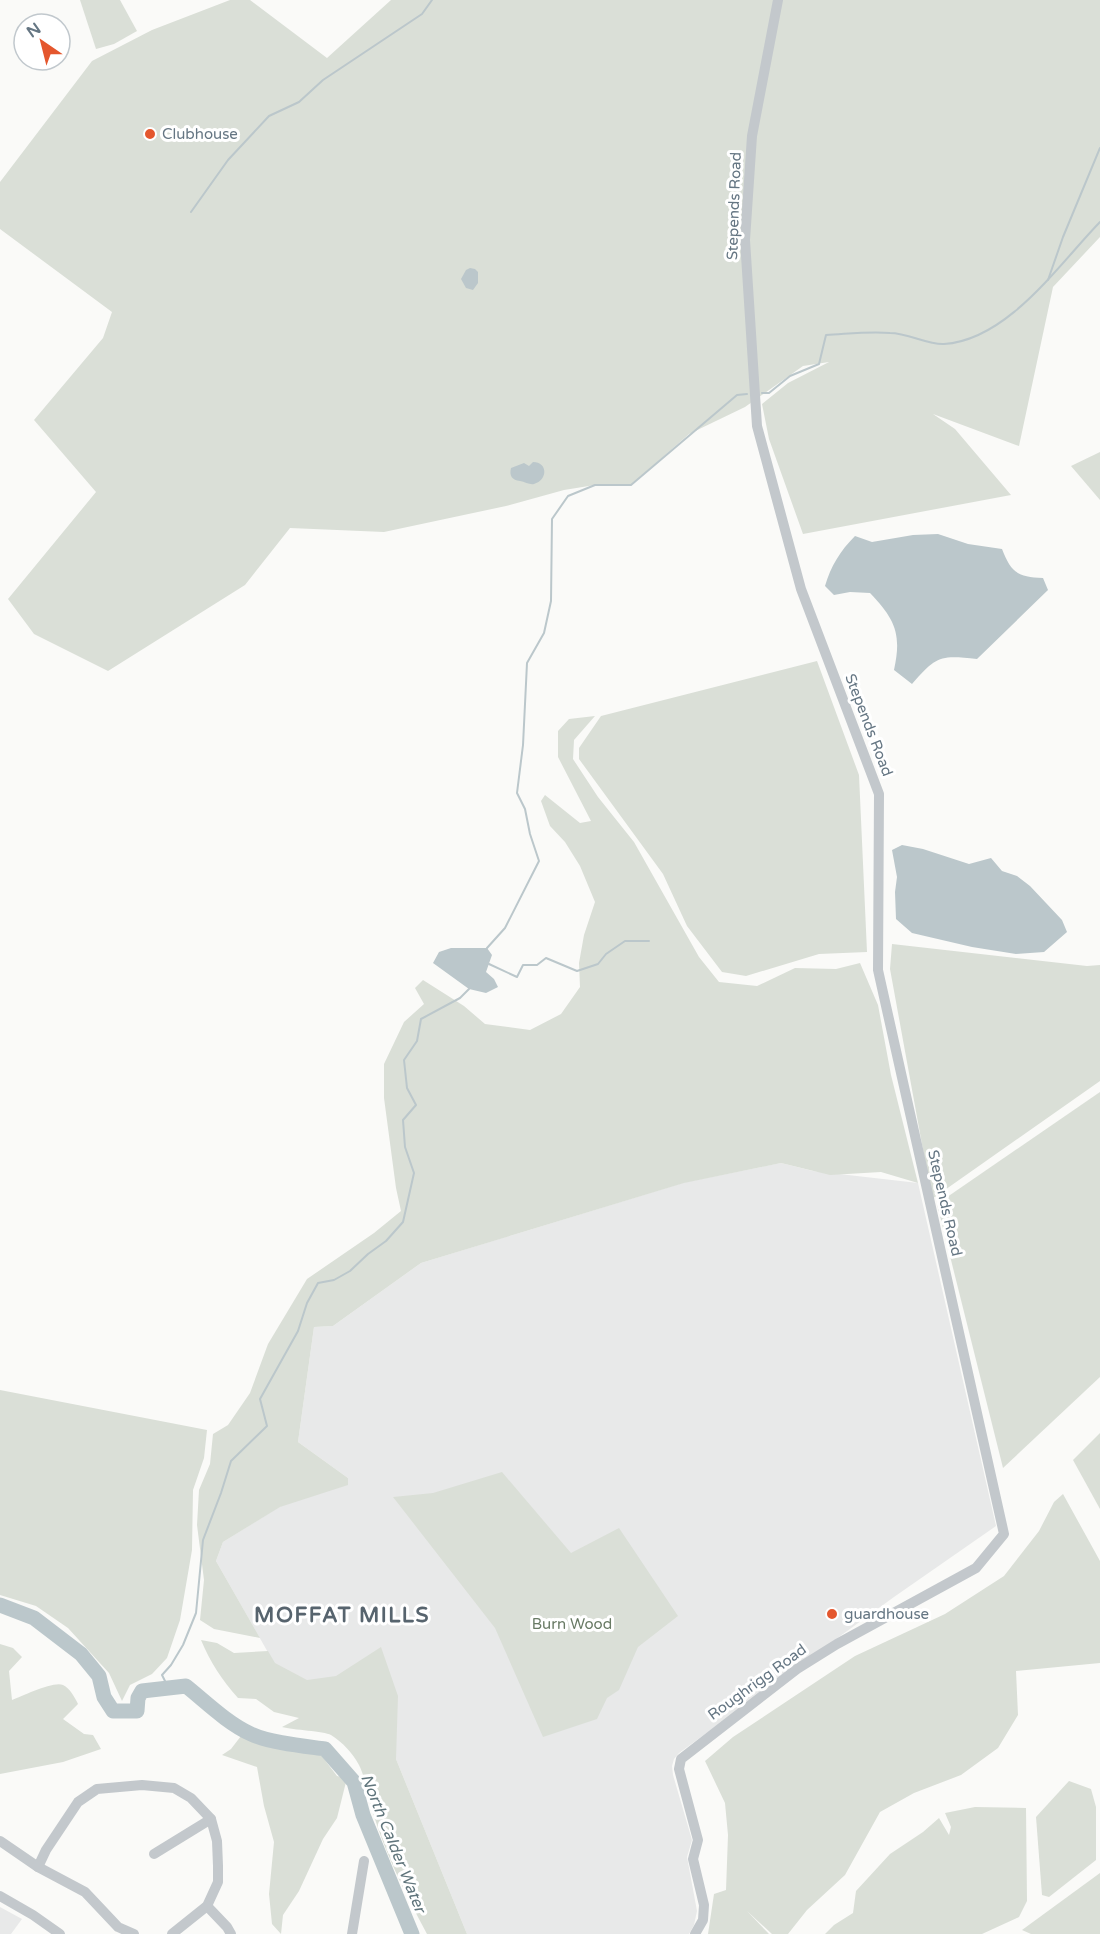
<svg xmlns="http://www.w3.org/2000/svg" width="1100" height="1934" viewBox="0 0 1100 1934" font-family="'Varela Round',sans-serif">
	<rect width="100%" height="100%" fill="#fafaf8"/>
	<g fill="#e8e9e9">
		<path d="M 781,1163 L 813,1171 L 918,1183 L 996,1526 L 894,1597 L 679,1753 L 674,1759 L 672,1766 L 673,1775 L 692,1840 L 687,1857 L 697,1911 L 694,1925 L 689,1934 L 467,1934 L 396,1759 L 274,1663 L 216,1561 L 223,1542 L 279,1507 L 348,1478 L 298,1442 L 314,1327 L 333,1326 L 421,1263 L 686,1182 Z"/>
		<path d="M 0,1907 L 22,1919 L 11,1934 L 0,1934 Z"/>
	</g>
	<g fill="#dadfd7">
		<path d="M 80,0 L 120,0 L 137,31 L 114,44 L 96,49 Z"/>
		<path d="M 230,0 L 250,0 L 327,58 L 391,0 L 1100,0 L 1100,237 L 1053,287 L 1019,446 L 933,414 L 955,429 L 1011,495 L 803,534 L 769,439 L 762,404 L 788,383 L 829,362 L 803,366 L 745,407 L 689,434 L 631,485 L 595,485 L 564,490 L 506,506 L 384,532 L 290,528 L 245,585 L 108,671 L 34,634 L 8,599 L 96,492 L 34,420 L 103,338 L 112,312 L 0,229 L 0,182 L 92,61 L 152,30 Z"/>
		<path d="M 1100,452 L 1100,500 L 1071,466 Z"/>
		<path d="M 817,661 L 859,775 L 867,952 L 819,954 L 746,976 L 722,972 L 687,926 L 663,874 L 579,759 L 579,748 L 601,716 Z"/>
		<path d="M 595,716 L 574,740 L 573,759 L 598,797 L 634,842 L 699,957 L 719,982 L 757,986 L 795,968 L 836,969 L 860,963 L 878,1005 L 891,1075 L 918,1183 L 881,1172 L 830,1175 L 781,1163 L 684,1183 L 421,1263 L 333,1326 L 314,1327 L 298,1442 L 348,1478 L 348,1485 L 280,1507 L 223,1542 L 216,1561 L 260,1638 L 214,1629 L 200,1620 L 204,1580 L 197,1525 L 199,1490 L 210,1464 L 213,1434 L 228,1425 L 250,1393 L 268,1344 L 307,1279 L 374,1233 L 401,1211 L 396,1188 L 384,1098 L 384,1064 L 404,1022 L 424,1004 L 415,988 L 423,980 L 464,1006 L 485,1024 L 530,1030 L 561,1014 L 580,987 L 579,963 L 584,935 L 595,902 L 580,866 L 565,842 L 550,826 L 541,801 L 545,795 L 580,823 L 591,821 L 558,757 L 558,731 L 569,719 Z"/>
		<path d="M 892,944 L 1087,966 L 1100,965 L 1100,1081 L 932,1199 L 890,969 Z"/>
		<path d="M 1100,1092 L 1100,1377 L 1003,1468 L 937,1204 Z"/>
		<path d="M 0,1390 L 207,1430 L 204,1458 L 193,1490 L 192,1550 L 180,1620 L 167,1658 L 152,1674 L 130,1685 L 122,1701 L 109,1673 L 68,1628 L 36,1606 L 0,1595 Z"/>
		<path d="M 1100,1433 L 1100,1509 L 1073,1460 Z"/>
		<path d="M 502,1472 L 571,1553 L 619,1528 L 678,1616 L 638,1647 L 619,1690 L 607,1698 L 597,1719 L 543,1737 L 495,1628 L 393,1497 L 433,1493 Z"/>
		<path d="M 1063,1494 L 1100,1561 L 1100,1663 L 1016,1671 L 1018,1715 L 998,1748 L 961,1775 L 914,1793 L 880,1812 L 845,1875 L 807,1910 L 788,1934 L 772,1934 L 747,1911 L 769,1934 L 708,1934 L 714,1894 L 726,1890 L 728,1835 L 725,1803 L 705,1761 L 733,1737 L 855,1656 L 945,1614 L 1004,1576 L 1039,1531 L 1054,1502 Z"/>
		<path d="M 201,1640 L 217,1643 L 234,1653 L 268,1651 L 275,1663 L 307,1680 L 336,1676 L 381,1647 L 398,1696 L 396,1759 L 467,1934 L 427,1934 C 406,1895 386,1855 373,1813 C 368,1798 366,1779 359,1765 C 352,1752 343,1743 331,1735 C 324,1731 293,1730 282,1727 L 299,1718 L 274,1712 L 256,1699 L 238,1698 C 222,1680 210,1662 201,1640 Z"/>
		<path d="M 0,1644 L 13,1648 L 22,1657 L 9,1671 L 12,1700 C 23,1696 53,1681 63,1685 C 70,1688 75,1698 78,1704 L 63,1719 L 84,1734 L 93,1735 L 101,1749 L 63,1762 L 0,1774 Z"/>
		<path d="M 241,1736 L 282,1747 L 318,1751 L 337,1776 L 347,1778 L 337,1818 L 323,1839 L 299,1891 L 283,1915 L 281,1934 L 272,1924 L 269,1894 L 274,1842 L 264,1806 L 257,1767 L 222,1755 L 231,1749 Z"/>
		<path d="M 1069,1781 L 1091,1789 L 1096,1807 L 1096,1860 L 1049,1897 L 1042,1895 L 1036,1817 Z"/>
		<path d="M 975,1807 L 1026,1808 L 1027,1901 L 1019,1917 L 982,1934 L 825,1934 L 834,1925 L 853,1913 L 856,1891 L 890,1854 L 923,1832 L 939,1818 L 949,1835 L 951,1827 L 945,1813 Z"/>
		<path d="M 1100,1873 L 1100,1934 L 1031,1934 L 1022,1930 Z"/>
	</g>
	<g fill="#bbc7cb">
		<path d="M 470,268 L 475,269 L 478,272 L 478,283 L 473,290 L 466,288 L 461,279 L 466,270 Z"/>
		<path d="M 533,462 C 548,462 548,480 534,484 C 530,485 525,482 520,481 C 512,480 509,476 511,468 L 524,463 L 529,466 Z"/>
		<path d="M 938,534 L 968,544 L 1002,549 C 1011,572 1017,577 1043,578 L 1048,590 L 977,659 C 939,655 937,656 912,684 L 894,670 C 902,634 895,619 870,593 L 850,592 L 834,595 L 825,586 C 831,566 840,551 855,536 L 872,542 L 913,535 Z"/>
		<path d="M 902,845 L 923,849 L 969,864 L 991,858 L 1002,871 L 1017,876 L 1030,886 L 1062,920 L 1067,932 L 1044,952 L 1016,954 L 972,947 L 912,933 L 896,919 L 895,892 L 897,877 L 892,850 Z"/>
		<path d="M 451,948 L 487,948 L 492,955 L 486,972 L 494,979 L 498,987 L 486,993 L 469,989 L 433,963 L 439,952 Z"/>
	</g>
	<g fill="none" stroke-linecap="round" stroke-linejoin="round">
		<g stroke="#bbc7cb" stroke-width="2">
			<path d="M 191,212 L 228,160 L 269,116 L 299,102 L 323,80 L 422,14 L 432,0"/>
			<path d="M 1048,280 L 1063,237 L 1100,148"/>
			<path d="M 762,393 L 769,393 L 790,376 L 819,364 L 826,335 C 847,334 869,331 890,333 C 908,333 928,345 944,344 C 1008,340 1059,264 1100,222"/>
			<path d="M 487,948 L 505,928 L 539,861 L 530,834 L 525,809 L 517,793 L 523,745 L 527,663 L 544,633 L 551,601 L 552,519 L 568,496 L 595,485 L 631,485 L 737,395 L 747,394"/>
			<path d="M 489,964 L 517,977 L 523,965 L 537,965 L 546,958 L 577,971 L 598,964 L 606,954 L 625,941 L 649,941"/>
			<path d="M 168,1687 L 162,1675 L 171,1665 L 183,1645 L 196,1613 L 203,1540 L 221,1493 L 231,1461 L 267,1426 L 260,1399 L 298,1331 L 307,1303 L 318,1283 L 334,1280 L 350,1271 L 368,1254 L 386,1241 L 403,1222 L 414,1173 L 405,1147 L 403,1120 L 416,1105 L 407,1088 L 404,1060 L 417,1041 L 421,1019 L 460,998 L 469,989"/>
		</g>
		<path stroke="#bbc7cb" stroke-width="15" d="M 0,1605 L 34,1618 L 81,1654 L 99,1676 L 104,1697 L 113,1711 L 137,1711 L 138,1698 L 142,1691 L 186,1686 C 206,1702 227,1723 251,1734 C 271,1743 303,1746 325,1749 L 354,1782 L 363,1815 L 412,1934"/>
		<g stroke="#c3c8cc" stroke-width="10">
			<path d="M 0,1841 L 38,1867 L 85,1892 L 118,1927 L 134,1934"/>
			<path d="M 154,1854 L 211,1819"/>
			<path d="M 38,1867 L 46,1850 L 78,1802 L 97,1789 L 142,1785 L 174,1788 L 191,1798 L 211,1819 L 217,1841 L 218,1866 L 218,1882 L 207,1906 L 172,1934"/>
			<path d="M 0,1896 L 33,1915 L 60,1934"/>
			<path d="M 207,1906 L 227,1927 L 231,1934"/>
			<path d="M 352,1934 L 364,1861"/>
			<path d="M 695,1934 L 703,1920 L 704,1905 L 693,1859 L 698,1840 L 679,1769 L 681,1759 L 797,1669 L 837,1644 L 976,1568 L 1004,1534 L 878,970 L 879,794 L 801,589 L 757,426 L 745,240 L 752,136 L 778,0"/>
		</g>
	</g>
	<g fill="#e4572e" stroke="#fff" stroke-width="2">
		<circle cx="150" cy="134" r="6"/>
		<circle cx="832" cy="1614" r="6"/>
	</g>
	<g text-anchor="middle" stroke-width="6" stroke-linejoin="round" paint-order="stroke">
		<g font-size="15" fill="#657683" stroke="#fff" text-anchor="start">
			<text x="162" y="139">Clubhouse</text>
			<text x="844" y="1619">guardhouse</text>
		</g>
		<g font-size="15" fill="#657683" stroke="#fff">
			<text transform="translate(734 206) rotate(-88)" y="5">Stepends Road</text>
			<text transform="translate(869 725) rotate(69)" y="5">Stepends Road</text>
			<text transform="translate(945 1203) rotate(77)" y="5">Stepends Road</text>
			<text transform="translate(757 1682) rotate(-36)" y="5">Roughrigg Road</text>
		</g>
		<g font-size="15" fill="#687a64" stroke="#fff">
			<text x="572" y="1629">Burn Wood</text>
		</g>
		<g font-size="16" font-style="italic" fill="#60757c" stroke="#fff">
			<text transform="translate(394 1843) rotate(68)" y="6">North Calder Water</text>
		</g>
		<g font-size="21" font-weight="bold" letter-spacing="1.5" fill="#57646e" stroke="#fff">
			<text x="342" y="1622">MOFFAT MILLS</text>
		</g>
	</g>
	<g transform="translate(42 42) rotate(325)"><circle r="28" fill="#ffffff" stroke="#c1c8cd" stroke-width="1.5"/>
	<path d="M0-4.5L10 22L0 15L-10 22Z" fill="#e4572e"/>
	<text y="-9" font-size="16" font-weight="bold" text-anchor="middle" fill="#657683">N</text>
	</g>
</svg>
